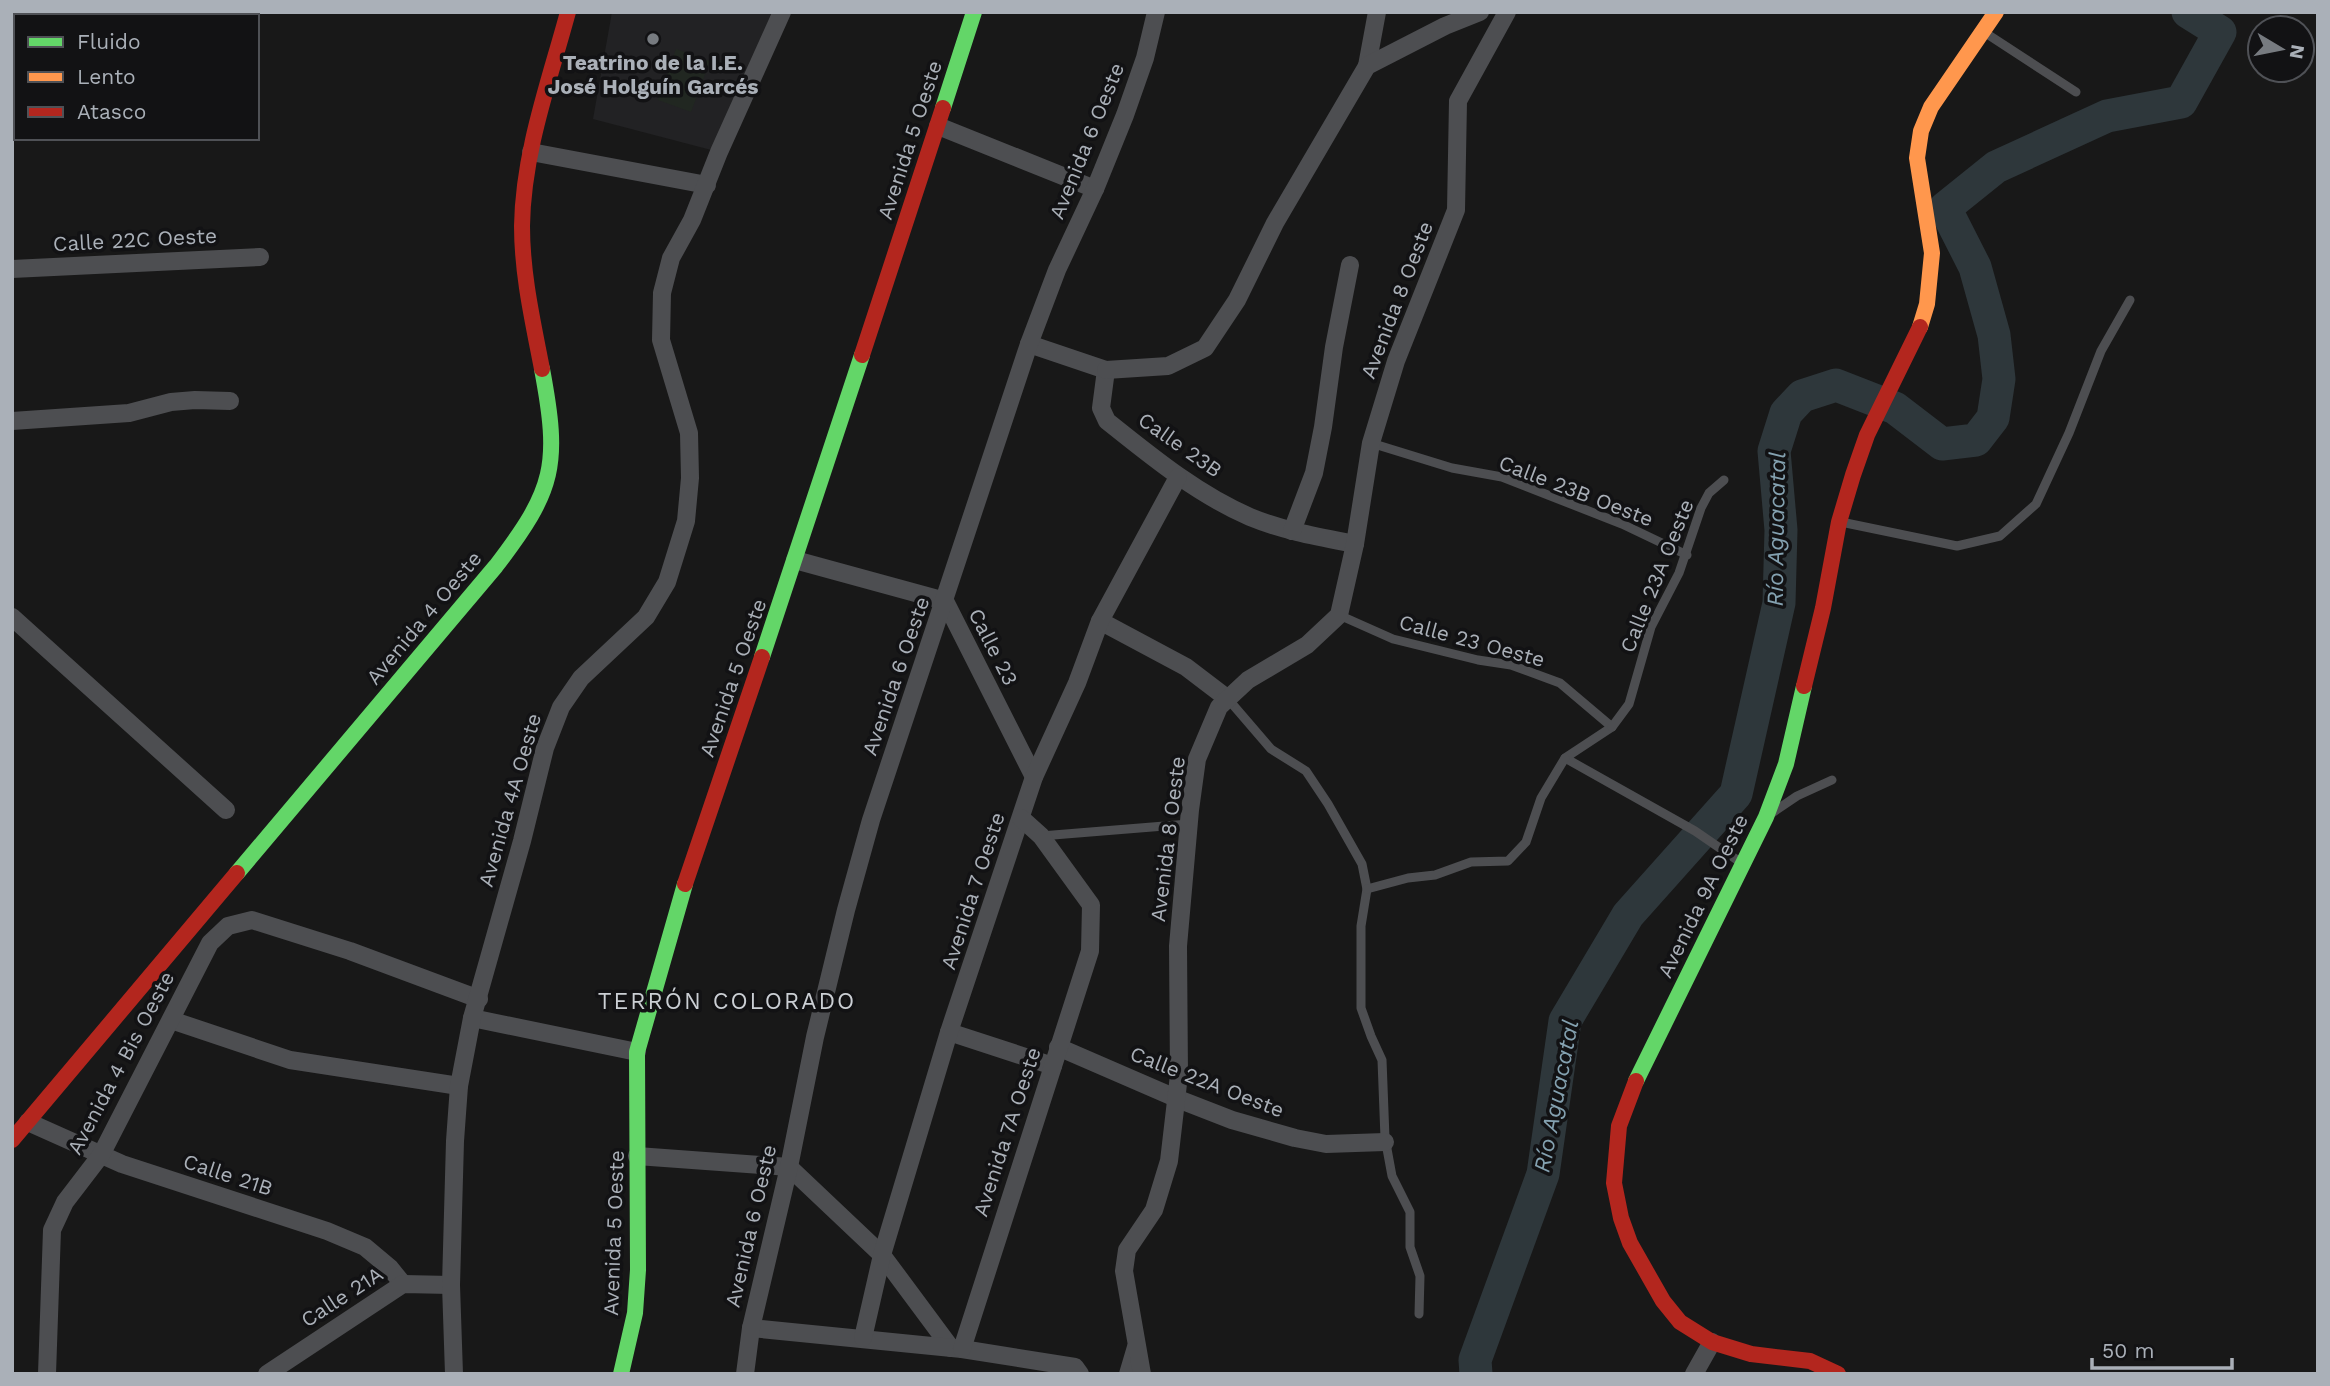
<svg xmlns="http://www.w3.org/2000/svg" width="2330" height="1386" viewBox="0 0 2330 1386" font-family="'Work Sans',sans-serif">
	<rect width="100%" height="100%" fill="#181818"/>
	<path fill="#222224" d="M 612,12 L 782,12 L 719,152 L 593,119 Z"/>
	<path fill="#212721" d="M 676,49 L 710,61 L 691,112 L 658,100 Z"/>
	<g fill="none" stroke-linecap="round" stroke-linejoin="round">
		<path stroke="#2e373b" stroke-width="33" d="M 1476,1374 L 1475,1360 L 1543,1174 L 1565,1021 L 1628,915 L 1736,794 L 1779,603 L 1781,530 L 1774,451 L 1786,413 L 1802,396 L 1836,385 L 1895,408 L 1942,444 L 1976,440 L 1993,418 L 1999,379 L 1994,335 L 1975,267 L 1945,208 L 1996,167 L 2107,116 L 2181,102 L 2220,32 L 2188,12"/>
		<g stroke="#4d4e51" stroke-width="9">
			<path d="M 1984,32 L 2076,92"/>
			<path d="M 1371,443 L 1452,468 L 1502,477 L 1622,524 L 1687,555"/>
			<path d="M 1841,522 L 1957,546 L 2000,536 L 2036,504 L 2069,433 L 2101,351 L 2130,300"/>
			<path d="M 1339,615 L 1393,639 L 1478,660 L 1511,665 L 1560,683 L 1612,727 L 1565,758 L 1695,831 L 1743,864"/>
			<path d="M 1228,699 L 1271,749 L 1306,771 L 1328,804 L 1362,864 L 1367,889 L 1361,926 L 1361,1008 L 1371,1036 L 1382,1060 L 1385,1138 L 1392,1176 L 1410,1212 L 1410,1247 L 1420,1276 L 1419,1314"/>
			<path d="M 1612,727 L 1629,704 L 1651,627 L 1679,573 L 1701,508 L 1709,493 L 1724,480"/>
			<path d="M 1772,813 L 1797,796 L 1832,780"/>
			<path d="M 1041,836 L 1189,824"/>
			<path d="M 1367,889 L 1408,878 L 1435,875 L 1471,862 L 1508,861 L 1526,842 L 1541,798 L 1565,758"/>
		</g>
		<g stroke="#4d4e51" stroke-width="18">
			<path d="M 1367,66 L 1377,12"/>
			<path d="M 938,126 L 1095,189"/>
			<path d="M 531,152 L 707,185"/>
			<path d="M 12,269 L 260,257"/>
			<path d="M 1029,344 L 1106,370 L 1101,408 L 1107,421 C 1152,457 1197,494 1250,517 C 1284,531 1319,537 1355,544"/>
			<path d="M 1106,370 L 1168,366 L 1205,348 L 1237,300 L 1275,223 L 1367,66 L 1445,26 L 1480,12"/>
			<path d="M 12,421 L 129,413 L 171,402 L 195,400 L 230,401"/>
			<path d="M 1292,531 L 1314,473 L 1323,427 L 1334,347 L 1350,265"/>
			<path d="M 795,560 L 945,601 L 1034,777"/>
			<path d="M 12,617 L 226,810"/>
			<path d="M 1100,621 L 1186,667 L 1228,699"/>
			<path d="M 472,1018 L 637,1052"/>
			<path d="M 171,1020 L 290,1060 L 459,1086"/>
			<path d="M 949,1032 L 1053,1066"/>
			<path d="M 1058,1047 L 1178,1099 L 1232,1120 L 1295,1138 L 1326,1144 L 1385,1142"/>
			<path d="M 28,1122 L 122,1164 L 327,1231 L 365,1247 L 390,1268 L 403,1284"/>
			<path d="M 637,1156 L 789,1167 L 882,1255 L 951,1348"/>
			<path d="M 751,1328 L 962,1349 L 1075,1367 L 1080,1374"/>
			<path d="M 863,1338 L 882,1255 L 949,1032 L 1034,777 L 1077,683 L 1100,621 L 1178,477"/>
			<path d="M 962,1349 L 1090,951 L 1091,905 L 1041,836 L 1021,818"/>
			<path d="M 47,1374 L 52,1230 L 65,1202 L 101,1155 L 210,943 L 228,926 L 252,920 L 350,951 L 479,999"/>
			<path d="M 267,1374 L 403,1284 L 451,1285"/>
			<path d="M 454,1374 L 451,1285 L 455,1141 L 459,1086 L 472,1018 L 522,841 L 545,748 L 561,707 L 581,678 L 646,617 L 667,582 L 686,521 L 690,478 L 689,433 L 661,340 L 662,293 L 671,258 L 692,220 L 719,152 L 782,12"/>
			<path d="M 745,1374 L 751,1328 L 789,1167 L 815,1037 L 846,910 L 871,820 L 1029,344 L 1057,270 L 1095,189 L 1125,115 L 1145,58 L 1156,12"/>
			<path d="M 1128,1374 L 1136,1347"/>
			<path d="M 1142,1374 L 1124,1271 L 1127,1250 L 1154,1210 L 1169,1161 L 1179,1075 L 1178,946 L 1190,810 L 1197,759 L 1219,707 L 1248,680 L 1307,645 L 1339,615 L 1355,544 L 1371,443 L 1396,361 L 1456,210 L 1458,101 L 1507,12"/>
			<path d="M 1694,1374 L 1712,1342"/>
		</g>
		<g stroke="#63d668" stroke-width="16">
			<path d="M 943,108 L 974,12"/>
			<path d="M 762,657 L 862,355"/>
			<path d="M 237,873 L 496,566 C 555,489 560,465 542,369"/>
			<path d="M 1636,1081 L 1766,817 L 1786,764 L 1804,686"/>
			<path d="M 621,1374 L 635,1313 L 638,1270 L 637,1052 L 685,884"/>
		</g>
		<path stroke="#ff974d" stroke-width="16" d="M 1920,327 L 1927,304 L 1932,253 L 1917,158 L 1921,131 L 1931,107 L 1996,12"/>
		<g stroke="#b3261e" stroke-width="16">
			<path d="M 862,355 L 943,108"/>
			<path d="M 542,369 C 533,322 522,275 522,226 C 523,153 549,82 568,12"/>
			<path d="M 1804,686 L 1823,608 L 1839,522 L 1853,475 L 1867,435 L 1920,327"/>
			<path d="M 685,884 L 762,657"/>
			<path d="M 1636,1081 L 1619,1126 L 1614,1183 L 1621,1218 L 1630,1243 L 1663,1301 L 1680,1322 L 1712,1342 L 1751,1354 L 1810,1361 L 1838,1374"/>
			<path d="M 12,1140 L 237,873"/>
		</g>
	</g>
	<circle fill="#777b80" stroke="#121214" stroke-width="2.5" cx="653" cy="39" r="7"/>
	<g text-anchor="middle" stroke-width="7" stroke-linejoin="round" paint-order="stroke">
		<g font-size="21" font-weight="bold" fill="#aab0b8" stroke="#121214">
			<text x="653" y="70">Teatrino de la I.E.<tspan x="653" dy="24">José Holguín Garcés</tspan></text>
		</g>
		<g font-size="21" fill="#aab0b8" stroke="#121214">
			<text transform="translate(910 140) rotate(-72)" y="7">Avenida 5 Oeste</text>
			<text transform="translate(1087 141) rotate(-68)" y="7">Avenida 6 Oeste</text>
			<text transform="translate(135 240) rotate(-3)" y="7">Calle 22C Oeste</text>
			<text transform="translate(1397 300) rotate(-69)" y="7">Avenida 8 Oeste</text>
			<text transform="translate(1180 445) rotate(35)" y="7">Calle 23B</text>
			<text transform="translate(1576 491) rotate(21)" y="7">Calle 23B Oeste</text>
			<text transform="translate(1657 576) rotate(-68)" y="7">Calle 23A Oeste</text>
			<text transform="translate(424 618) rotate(-50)" y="7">Avenida 4 Oeste</text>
			<text transform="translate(1472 641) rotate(15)" y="7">Calle 23 Oeste</text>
			<text transform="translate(993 647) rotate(63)" y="7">Calle 23</text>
			<text transform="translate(896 676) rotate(-71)" y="7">Avenida 6 Oeste</text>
			<text transform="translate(733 678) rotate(-71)" y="7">Avenida 5 Oeste</text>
			<text transform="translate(510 800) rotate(-74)" y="7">Avenida 4A Oeste</text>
			<text transform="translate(1168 839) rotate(-83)" y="7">Avenida 8 Oeste</text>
			<text transform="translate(973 891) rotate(-72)" y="7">Avenida 7 Oeste</text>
			<text transform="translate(1703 896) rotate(-64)" y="7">Avenida 9A Oeste</text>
			<text transform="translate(121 1063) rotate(-62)" y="7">Avenida 4 Bis Oeste</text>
			<text transform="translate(1207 1082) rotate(21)" y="7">Calle 22A Oeste</text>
			<text transform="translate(1007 1132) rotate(-72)" y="7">Avenida 7A Oeste</text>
			<text transform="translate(228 1175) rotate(18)" y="7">Calle 21B</text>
			<text transform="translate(751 1226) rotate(-77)" y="7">Avenida 6 Oeste</text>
			<text transform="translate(614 1233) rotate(-88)" y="7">Avenida 5 Oeste</text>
			<text transform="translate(342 1297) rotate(-33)" y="7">Calle 21A</text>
		</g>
		<g font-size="23" font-style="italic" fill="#84a1b0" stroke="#121214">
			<text transform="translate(1776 529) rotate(-89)" y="8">Río Aguacatal</text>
			<text transform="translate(1556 1096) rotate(-79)" y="8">Río Aguacatal</text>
		</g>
		<g font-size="23" letter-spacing="2" fill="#cbcfd4" stroke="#121214">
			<text x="727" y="1009">TERRÓN COLORADO</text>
		</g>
	</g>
	<rect width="2330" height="1386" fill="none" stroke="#aab0b8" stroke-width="28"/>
	<rect x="14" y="14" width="245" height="126" fill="#121214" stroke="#4f5156" stroke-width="2"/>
	<rect x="28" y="37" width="35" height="10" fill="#63d668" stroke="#4f5156" stroke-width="2"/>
	<text x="77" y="49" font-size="21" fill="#aab0b8">Fluido</text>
	<rect x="28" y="72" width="35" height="10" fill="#ff974d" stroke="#4f5156" stroke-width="2"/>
	<text x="77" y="84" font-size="21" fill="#aab0b8">Lento</text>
	<rect x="28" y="107" width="35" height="10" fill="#b3261e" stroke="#4f5156" stroke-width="2"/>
	<text x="77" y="119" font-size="21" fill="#aab0b8">Atasco</text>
	<g transform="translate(2281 49) rotate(100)"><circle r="33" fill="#121214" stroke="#4f5156" stroke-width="2"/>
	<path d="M0-5L12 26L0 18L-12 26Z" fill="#777b80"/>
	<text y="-10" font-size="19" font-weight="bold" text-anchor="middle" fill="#aab0b8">N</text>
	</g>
	<path d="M2092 1358v10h140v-10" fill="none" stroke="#aab0b8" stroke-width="3.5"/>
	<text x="2102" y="1358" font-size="21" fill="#aab0b8" stroke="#121214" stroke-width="5" paint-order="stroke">50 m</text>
</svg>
